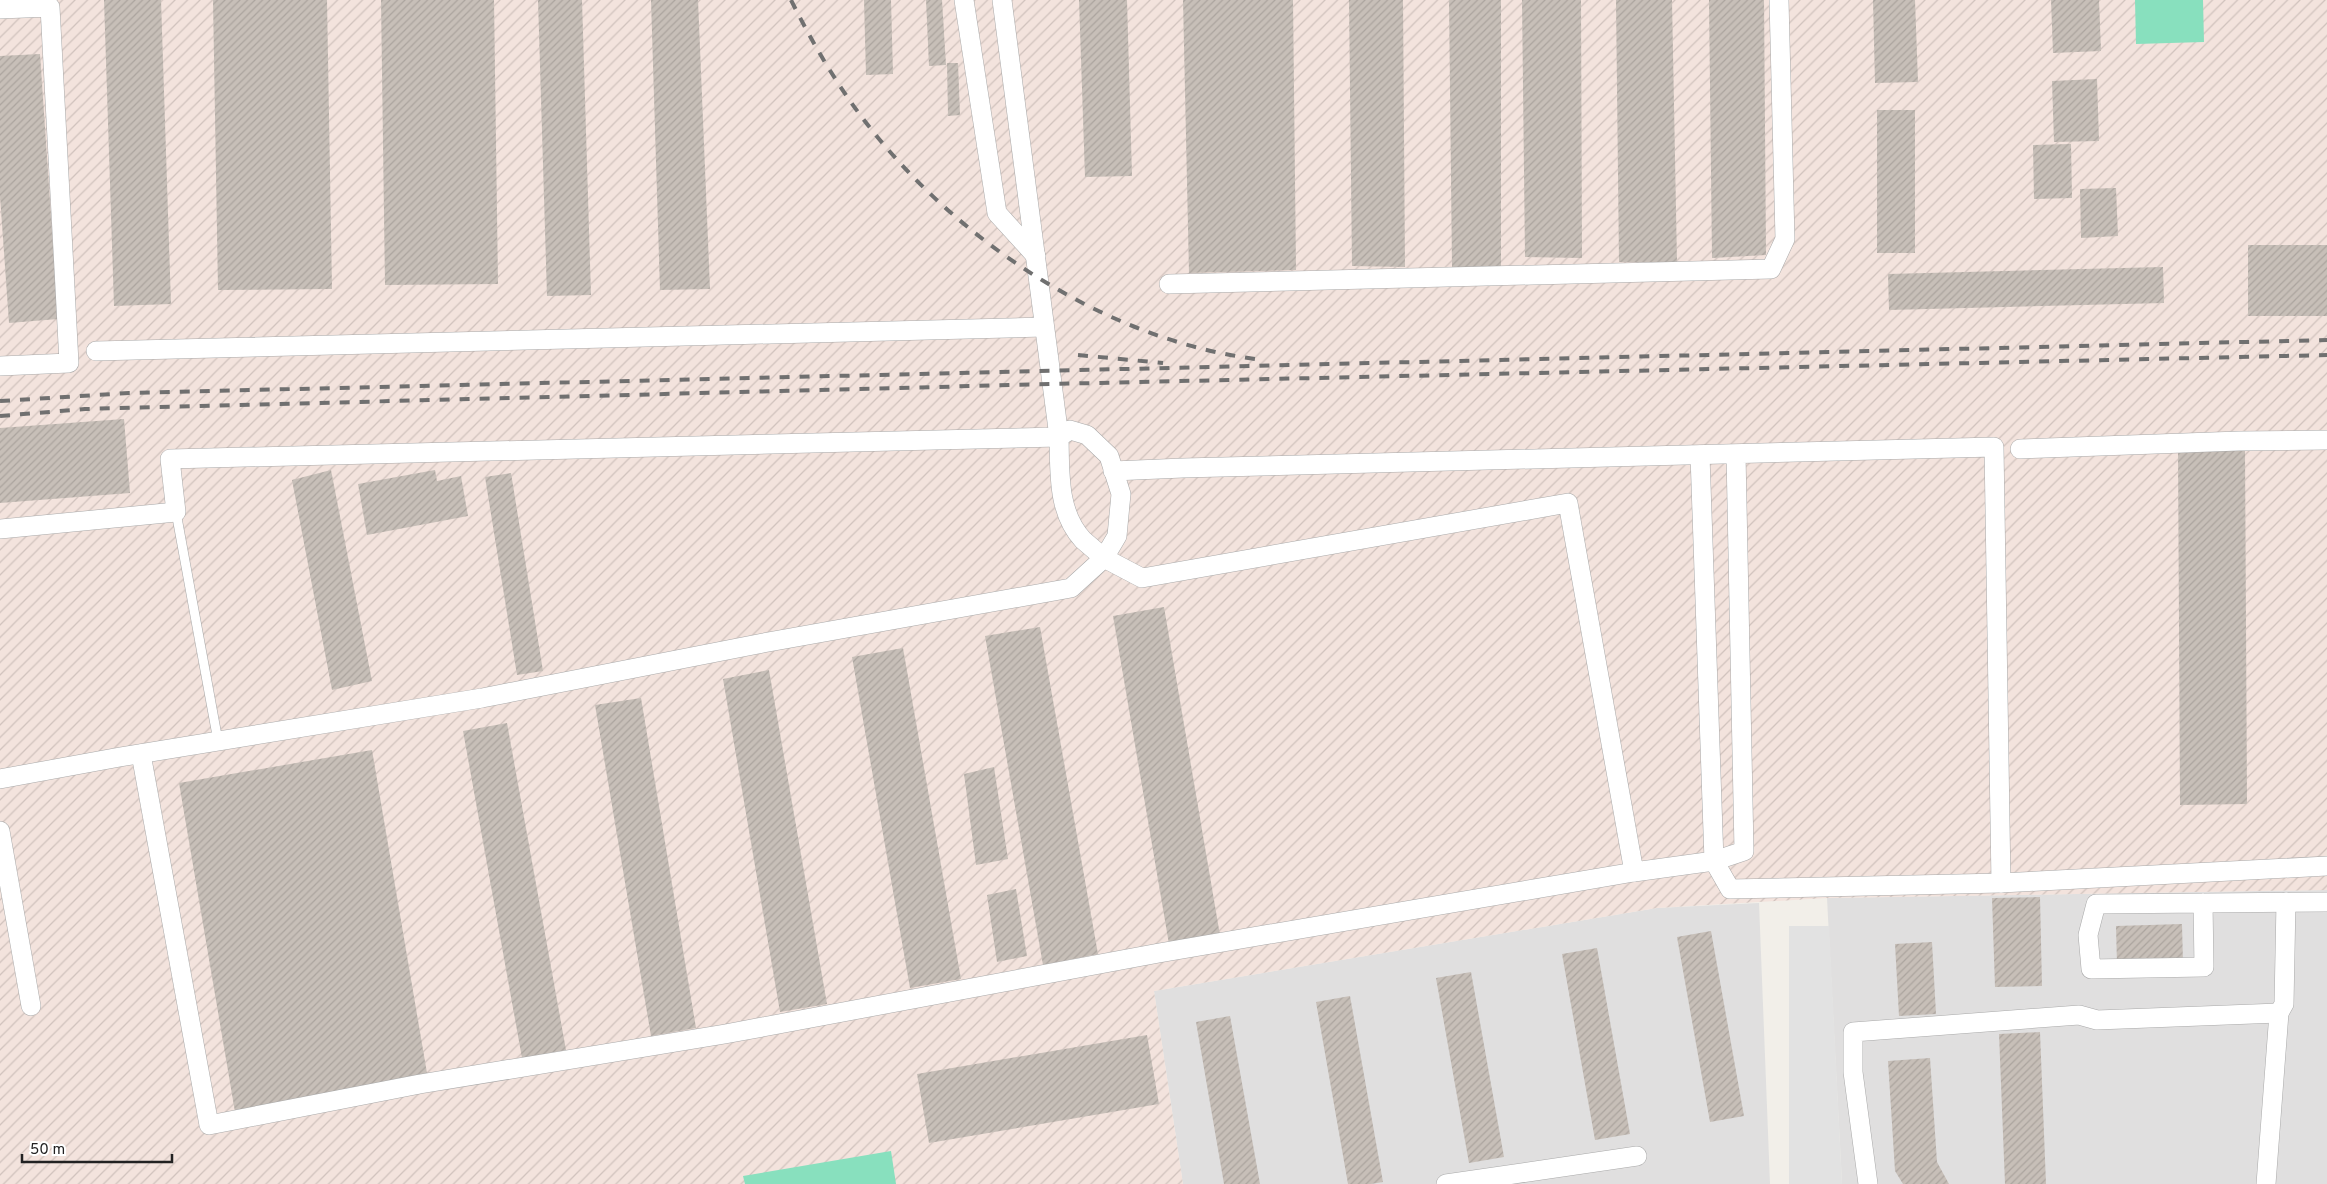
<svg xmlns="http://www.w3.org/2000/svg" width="2327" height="1184" viewBox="0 0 2327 1184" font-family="Overpass,sans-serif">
	<defs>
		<pattern id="military-furrows" width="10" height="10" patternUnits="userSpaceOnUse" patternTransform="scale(1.25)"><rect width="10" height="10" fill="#f3e3dd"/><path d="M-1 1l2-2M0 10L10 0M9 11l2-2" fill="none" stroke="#d0c2bd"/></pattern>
		<pattern id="building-hatch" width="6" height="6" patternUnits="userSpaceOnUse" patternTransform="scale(1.25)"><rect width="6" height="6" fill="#c7bfb8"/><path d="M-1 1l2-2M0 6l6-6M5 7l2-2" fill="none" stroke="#aba49e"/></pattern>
	</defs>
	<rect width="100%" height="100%" fill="#f2efe9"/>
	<g fill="#e0dfdf">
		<path d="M 2327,890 L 2327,1184 L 1842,1184 L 1827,898 Z"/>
		<path d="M 1759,903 L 1770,1184 L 1183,1184 L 1154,991 L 1657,908 Z"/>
	</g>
	<path fill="url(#military-furrows)" d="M 0,0 L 2327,0 L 2327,890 L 1827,898 L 1657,908 L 1154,991 L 1183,1184 L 0,1184 Z"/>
	<g fill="#88e0be">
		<path d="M 2135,0 L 2203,0 L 2204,42 L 2136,44 Z"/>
		<path d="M 891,1151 L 896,1184 L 745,1184 L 743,1176 Z"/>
	</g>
	<path fill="#e2e2e2" d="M 1789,926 L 1829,926 L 1842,1184 L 1789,1184 Z"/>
	<g fill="url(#building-hatch)">
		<path d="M 104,0 L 161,0 L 171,304 L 114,306 Z"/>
		<path d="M 213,0 L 327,0 L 332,289 L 218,290 Z"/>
		<path d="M 381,0 L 494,0 L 498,284 L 385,285 Z"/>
		<path d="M 538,0 L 582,0 L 591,295 L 547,296 Z"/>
		<path d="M 651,0 L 698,0 L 710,289 L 660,290 Z"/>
		<path d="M 864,0 L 891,0 L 893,74 L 866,75 Z"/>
		<path d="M 926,0 L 942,0 L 946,65 L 929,66 Z"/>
		<path d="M 1079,0 L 1127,0 L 1132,176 L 1085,177 Z"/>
		<path d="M 1183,0 L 1293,0 L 1296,270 L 1189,273 Z"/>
		<path d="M 1349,0 L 1403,0 L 1405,267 L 1352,266 Z"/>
		<path d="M 1449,0 L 1501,0 L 1501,267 L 1452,267 Z"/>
		<path d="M 1522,0 L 1581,0 L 1582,258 L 1525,257 Z"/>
		<path d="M 1616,0 L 1672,0 L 1677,262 L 1619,262 Z"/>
		<path d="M 1709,0 L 1764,0 L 1766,255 L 1712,258 Z"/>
		<path d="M 1873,0 L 1915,0 L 1918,82 L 1875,83 Z"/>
		<path d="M 2051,0 L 2099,0 L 2101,51 L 2053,53 Z"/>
		<path d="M 40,54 L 58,319 L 9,323 L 0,196 L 0,56 Z"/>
		<path d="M 947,63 L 958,63 L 960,115 L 948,116 Z"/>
		<path d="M 2097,79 L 2099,141 L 2054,142 L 2052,81 Z"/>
		<rect x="1877" y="110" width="38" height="143"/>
		<path d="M 2071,144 L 2072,198 L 2034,199 L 2033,145 Z"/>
		<path d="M 2116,188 L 2118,236 L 2081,238 L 2080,189 Z"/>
		<rect x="2248" y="245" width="79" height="71"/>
		<path d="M 2163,267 L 2164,303 L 1889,310 L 1888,274 Z"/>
		<path d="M 124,419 L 130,493 L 0,503 L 0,428 Z"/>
		<path d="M 2245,448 L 2247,804 L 2180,805 L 2178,449 Z"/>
		<path d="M 331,470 L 372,681 L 332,690 L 292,480 Z"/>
		<path d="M 435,470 L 437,481 L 461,476 L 468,516 L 367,535 L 358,484 Z"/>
		<path d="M 511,473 L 543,671 L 517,675 L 485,477 Z"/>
		<path d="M 1164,607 L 1221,941 L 1170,950 L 1113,616 Z"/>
		<path d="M 1040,627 L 1098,954 L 1043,965 L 985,636 Z"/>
		<path d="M 903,648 L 961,979 L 910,988 L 852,657 Z"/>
		<path d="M 769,670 L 827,1004 L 780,1012 L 723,679 Z"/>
		<path d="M 641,698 L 696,1028 L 651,1036 L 595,705 Z"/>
		<path d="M 507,723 L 566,1050 L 522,1058 L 463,731 Z"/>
		<path d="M 372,750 L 428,1079 L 235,1112 L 179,783 Z"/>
		<path d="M 994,767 L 1008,859 L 976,865 L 964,774 Z"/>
		<path d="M 1016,889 L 1027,956 L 997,962 L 987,895 Z"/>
		<path d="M 2040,897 L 2042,986 L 1995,987 L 1992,898 Z"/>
		<path d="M 2182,924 L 2183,963 L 2117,965 L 2116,926 Z"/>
		<path d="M 1711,931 L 1744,1116 L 1710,1122 L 1677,937 Z"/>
		<path d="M 1932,942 L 1936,1014 L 1899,1016 L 1895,944 Z"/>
		<path d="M 1597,948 L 1630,1134 L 1595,1140 L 1562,954 Z"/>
		<path d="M 1471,972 L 1504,1157 L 1469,1163 L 1436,978 Z"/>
		<path d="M 1350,996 L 1383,1182 L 1371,1184 L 1348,1184 L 1316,1002 Z"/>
		<path d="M 1230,1016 L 1260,1184 L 1224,1184 L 1196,1022 Z"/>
		<path d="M 2040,1032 L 2046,1184 L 2005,1184 L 1999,1034 Z"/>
		<path d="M 1147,1035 L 1159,1104 L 929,1143 L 917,1074 Z"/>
		<path d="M 1930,1058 L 1937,1162 L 1949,1184 L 1903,1184 L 1895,1171 L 1888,1061 Z"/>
	</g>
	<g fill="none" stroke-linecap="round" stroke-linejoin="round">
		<g stroke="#a9a9a9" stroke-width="10">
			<path id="lane" d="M 176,512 L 218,741"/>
		</g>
		<g stroke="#a9a9a9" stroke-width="20">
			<g id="street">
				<path d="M 964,0 L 997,213 L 1036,256"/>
				<path d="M 0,9 L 50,7 L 69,363 L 0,366"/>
				<path d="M 1169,284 L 1771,269 L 1785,239 L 1779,0"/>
				<path d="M 96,351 L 1044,327"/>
				<path d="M 2020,449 L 2239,441 L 2327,440"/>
				<path d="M 1113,471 L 1183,468 L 1994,447 L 2001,883 L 1730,889 L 1714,861 L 1744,851 L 1736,454"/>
				<path d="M 0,529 L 176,512 L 170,459 L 1059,437 L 1070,430 L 1087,435 L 1109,456 L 1121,494 L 1117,536 L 1104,558 C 1097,552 1090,546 1083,540 C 1057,512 1060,472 1059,437 L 1002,0"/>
				<path d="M 141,754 L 209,1125 L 420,1084 L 725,1034 L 1159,953 L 1634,872"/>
				<path d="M 0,779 L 120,757 L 482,698 L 763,643 L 1071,588 L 1104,558 L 1142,578 L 1568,503 L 1634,872 L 1714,861 L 1700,455"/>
				<path d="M 0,831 L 31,1006"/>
				<path d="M 2001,883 L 2327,866"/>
				<path d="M 2203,903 L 2204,967 L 2091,969 L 2088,935 L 2096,904 C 2173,903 2250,902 2327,902"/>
				<path d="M 1446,1184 L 1637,1156"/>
				<path d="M 1868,1184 L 1853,1072 L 1853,1032 L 2079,1015 L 2097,1020 L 2279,1013"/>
				<path d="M 2266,1184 L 2279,1013 L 2284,1004 L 2286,902"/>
			</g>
		</g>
		<use href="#lane" stroke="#fff" stroke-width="9"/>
		<use href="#street" stroke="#fff" stroke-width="19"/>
		<g stroke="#707070" stroke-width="4" stroke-dasharray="10 10" stroke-linecap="butt">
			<path d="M 791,0 C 808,34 826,66 848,98 C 940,231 1101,342 1264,360"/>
			<path d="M 1078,355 L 1163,363"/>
			<path d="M 0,401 L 129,393 L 2327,340"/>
			<path d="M 0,416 L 85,409 L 1051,384 L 2327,355"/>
		</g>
	</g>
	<path d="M22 1154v8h150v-8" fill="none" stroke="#222222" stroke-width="2.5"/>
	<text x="30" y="1154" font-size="15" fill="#222222" stroke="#ffffff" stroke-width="4" paint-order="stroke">50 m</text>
</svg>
